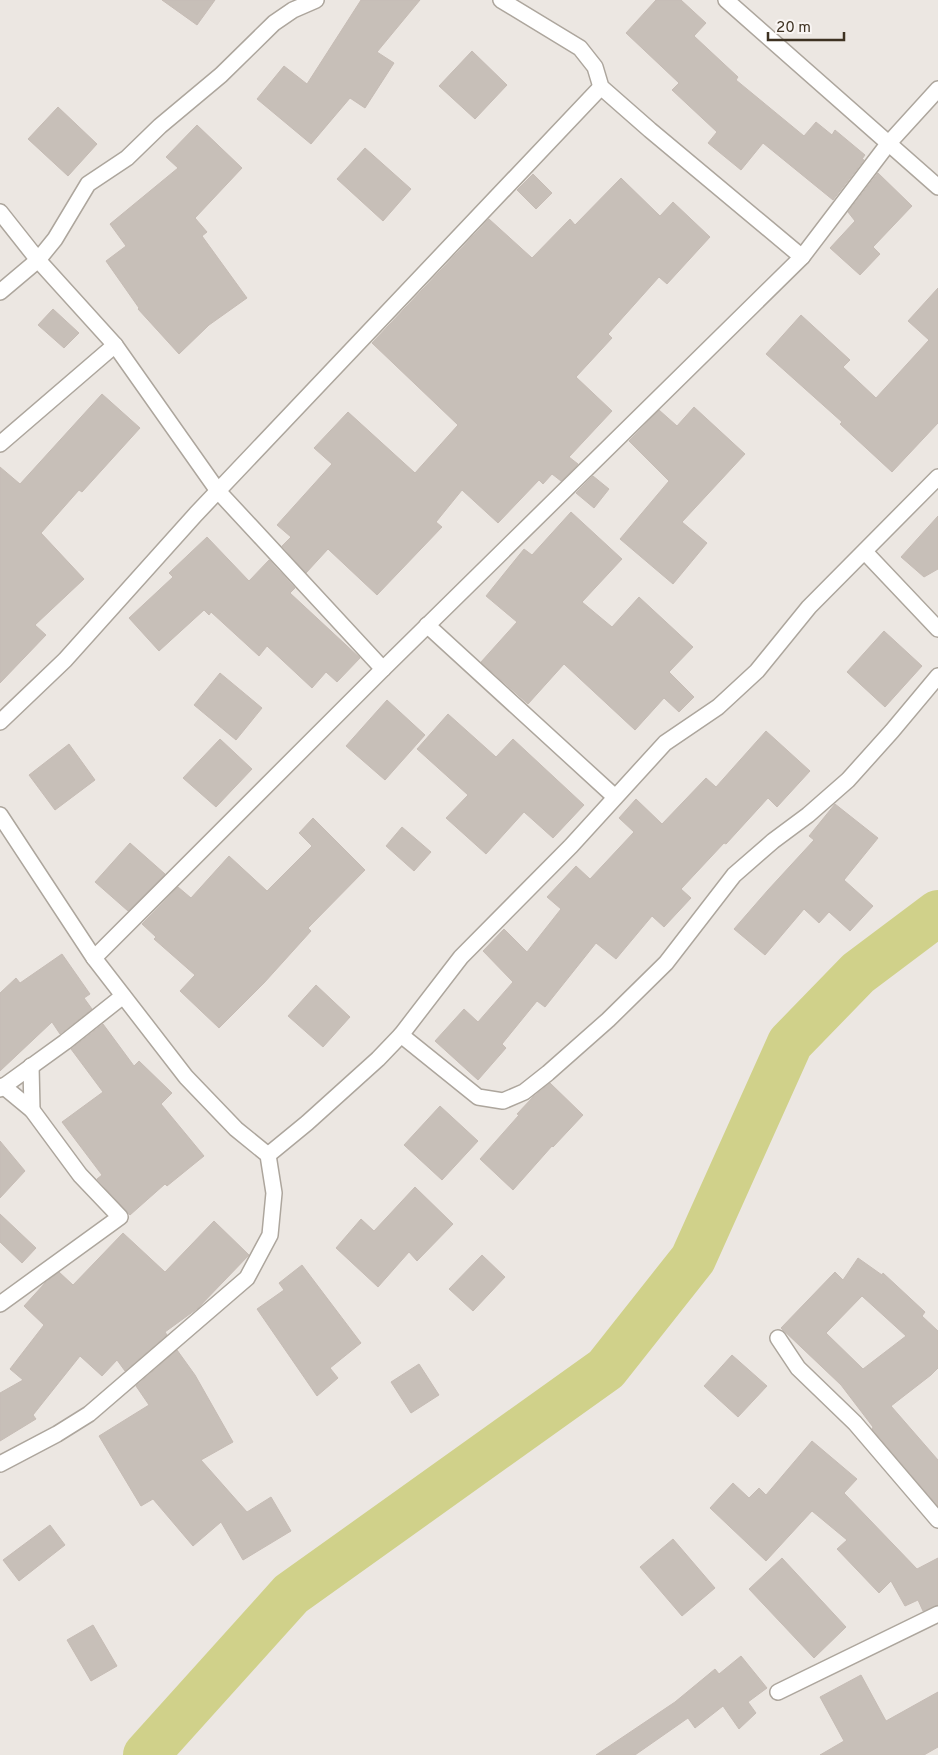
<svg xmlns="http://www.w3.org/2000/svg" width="938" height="1755" viewBox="0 0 938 1755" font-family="Overpass,sans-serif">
	<rect width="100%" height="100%" fill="#ece7e2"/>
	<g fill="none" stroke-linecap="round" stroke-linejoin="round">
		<path stroke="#d0d18a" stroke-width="46" d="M 146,1755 L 291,1594 L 606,1369 L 693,1259 L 790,1043 L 858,973 L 938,913"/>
	</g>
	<g fill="#c7bfb8" stroke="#c6bcb5" fill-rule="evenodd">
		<path d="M 162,0 L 215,0 L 197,25 Z"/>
		<path d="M 361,0 L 420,0 L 377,52 L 394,63 L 365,108 L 350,98 L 311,144 L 257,99 L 284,66 L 307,84 Z"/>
		<path d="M 656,0 L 681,0 L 706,23 L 694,36 L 738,77 L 736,80 L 804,136 L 816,122 L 832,135 L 835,130 L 865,155 L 862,159 L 864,160 L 833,200 L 763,143 L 741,170 L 708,143 L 717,132 L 672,90 L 679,83 L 626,33 Z"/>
		<path d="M 472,51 L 507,85 L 475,119 L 439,86 Z"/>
		<path d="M 58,107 L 97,144 L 68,176 L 28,139 Z"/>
		<path d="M 197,125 L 242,168 L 195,218 L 207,232 L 202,236 L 247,298 L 209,325 L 179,354 L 138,309 L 139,308 L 106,261 L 126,246 L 110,224 L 178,168 L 166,157 Z"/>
		<path d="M 365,148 L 411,189 L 383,221 L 337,179 Z"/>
		<path d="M 878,173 L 912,206 L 873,247 L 880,254 L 860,275 L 830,248 L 855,221 L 848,212 Z"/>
		<path d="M 533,174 L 552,193 L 536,209 L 517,190 Z"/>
		<path d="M 621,178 L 660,216 L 673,202 L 710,237 L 667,284 L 659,277 L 608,334 L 612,338 L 576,377 L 612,411 L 569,457 L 578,464 L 561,481 L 552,474 L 543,484 L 539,480 L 498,523 L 462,490 L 436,522 L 442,527 L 377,595 L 328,549 L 306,573 L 282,546 L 291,537 L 277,525 L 332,464 L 314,448 L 348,412 L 415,473 L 458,425 L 372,343 L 489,219 L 532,258 L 570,219 L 575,225 Z"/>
		<path d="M 938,288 L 938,423 L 892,472 L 840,424 L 842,422 L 766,354 L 801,315 L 850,360 L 843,367 L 876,398 L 929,340 L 908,321 Z"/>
		<path d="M 53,309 L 79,333 L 64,348 L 38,325 Z"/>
		<path d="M 102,394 L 140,428 L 82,492 L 79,490 L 41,533 L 84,579 L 35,625 L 46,635 L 0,683 L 0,467 L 20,484 Z"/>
		<path d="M 694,407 L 745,454 L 682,522 L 707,543 L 673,584 L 620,539 L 669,481 L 629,441 L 659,410 L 677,426 Z"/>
		<path d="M 593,476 L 609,489 L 594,508 L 576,493 Z"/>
		<path d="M 571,512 L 622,559 L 582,602 L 612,627 L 639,597 L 693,647 L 669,672 L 694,697 L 679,712 L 664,698 L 635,730 L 564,664 L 528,704 L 481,662 L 517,622 L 486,596 L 524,549 L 532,555 Z"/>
		<path d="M 938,516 L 938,569 L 924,577 L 901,557 Z"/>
		<path d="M 207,537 L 249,581 L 269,560 L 295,588 L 290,593 L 360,658 L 337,682 L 326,672 L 312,688 L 267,646 L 259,656 L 211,612 L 209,615 L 204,610 L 159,651 L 129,618 L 173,577 L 169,573 Z"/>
		<path d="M 884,631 L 922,666 L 885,707 L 847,672 Z"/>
		<path d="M 220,673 L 262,708 L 236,740 L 194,705 Z"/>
		<path d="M 387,700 L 425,735 L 385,780 L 346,746 Z"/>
		<path d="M 448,714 L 496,757 L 513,739 L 584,805 L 553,838 L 524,812 L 486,854 L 446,818 L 468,795 L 417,749 Z"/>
		<path d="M 766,731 L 810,771 L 777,807 L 768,798 L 726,844 L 724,843 L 681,889 L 691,898 L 664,927 L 652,916 L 616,959 L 596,943 L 545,1007 L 537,1001 L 502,1044 L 506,1048 L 478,1080 L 435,1041 L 464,1009 L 478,1022 L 513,982 L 483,951 L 504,929 L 527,952 L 561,909 L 547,897 L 576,866 L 590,879 L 634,832 L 619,818 L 636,799 L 662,824 L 706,778 L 716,787 Z"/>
		<path d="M 220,739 L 252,769 L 216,807 L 183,778 Z"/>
		<path d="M 69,744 L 95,780 L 55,810 L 29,775 Z"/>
		<path d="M 835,804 L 878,838 L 844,880 L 873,906 L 850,931 L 829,912 L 819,923 L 804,909 L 765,955 L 734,929 L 768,890 L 814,840 L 809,836 Z"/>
		<path d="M 313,818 L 365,870 L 308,928 L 311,931 L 264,983 L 219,1028 L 180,991 L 195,975 L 154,939 L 156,937 L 142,924 L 178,887 L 191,898 L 229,856 L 267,891 L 312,846 L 299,833 Z"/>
		<path d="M 402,827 L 431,852 L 414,871 L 386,846 Z"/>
		<path d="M 130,843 L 165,874 L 128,911 L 95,882 Z"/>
		<path d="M 62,954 L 90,994 L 84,998 L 92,1009 L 60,1034 L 52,1022 L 0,1071 L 0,993 L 16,978 L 20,983 Z"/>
		<path d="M 316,985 L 350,1017 L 323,1047 L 288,1016 Z"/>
		<path d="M 103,1024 L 134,1066 L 139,1061 L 172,1093 L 161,1104 L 204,1156 L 167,1186 L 165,1184 L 130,1215 L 97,1179 L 102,1175 L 62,1122 L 103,1092 L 71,1049 Z"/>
		<path d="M 550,1083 L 583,1115 L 553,1147 L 552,1146 L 513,1190 L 480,1159 L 519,1115 L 517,1114 L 533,1097 Z"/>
		<path d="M 440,1106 L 478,1141 L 442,1180 L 404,1145 Z"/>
		<path d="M 0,1141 L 25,1171 L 0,1198 Z"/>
		<path d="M 415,1187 L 453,1224 L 417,1261 L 409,1252 L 378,1287 L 336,1248 L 361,1219 L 374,1231 Z"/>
		<path d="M 0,1214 L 36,1248 L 22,1263 L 0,1242 Z"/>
		<path d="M 214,1221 L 249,1255 L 198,1308 L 165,1332 L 167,1335 L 125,1371 L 117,1360 L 102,1376 L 80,1356 L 33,1415 L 36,1419 L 0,1441 L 0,1393 L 23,1380 L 10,1369 L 44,1325 L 24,1306 L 45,1283 L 59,1272 L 73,1285 L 123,1233 L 165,1272 Z"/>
		<path d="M 482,1255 L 505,1277 L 473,1311 L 449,1289 Z"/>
		<path d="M 858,1258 L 882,1275 L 883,1273 L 925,1312 L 922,1316 L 938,1331 L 938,1368 L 931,1375 L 891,1406 L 938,1460 L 938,1506 L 872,1429 L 873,1427 L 841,1385 L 781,1328 L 835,1272 L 843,1280 ZM 862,1296 L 906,1336 L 863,1369 L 826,1333 Z"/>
		<path d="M 302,1265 L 361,1343 L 330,1368 L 338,1378 L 317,1396 L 257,1309 L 284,1290 L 279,1283 Z"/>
		<path d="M 177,1350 L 195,1375 L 233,1442 L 201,1460 L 247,1512 L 271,1497 L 291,1531 L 243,1560 L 221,1522 L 193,1546 L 153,1499 L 141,1506 L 99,1436 L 149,1405 L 136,1386 Z"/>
		<path d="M 732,1355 L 767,1386 L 738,1417 L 704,1386 Z"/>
		<path d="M 419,1364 L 439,1395 L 411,1413 L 391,1382 Z"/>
		<path d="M 812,1441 L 857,1479 L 844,1493 L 917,1569 L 938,1558 L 938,1605 L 923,1611 L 918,1600 L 905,1606 L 891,1581 L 879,1593 L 837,1549 L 847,1540 L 812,1511 L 766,1561 L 710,1508 L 733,1483 L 749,1498 L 759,1488 L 766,1495 Z"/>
		<path d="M 50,1525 L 65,1545 L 19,1581 L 3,1560 Z"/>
		<path d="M 673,1539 L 715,1588 L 682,1616 L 640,1567 Z"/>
		<path d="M 782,1558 L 846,1627 L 814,1658 L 749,1589 Z"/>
		<path d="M 93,1625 L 117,1666 L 91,1681 L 67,1640 Z"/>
		<path d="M 741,1656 L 767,1688 L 748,1702 L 756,1713 L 739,1729 L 723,1706 L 695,1728 L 688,1718 L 635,1755 L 596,1755 L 675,1702 L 715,1669 L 719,1674 Z"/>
		<path d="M 861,1675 L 886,1721 L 938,1692 L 938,1747 L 924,1755 L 820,1755 L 844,1741 L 820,1697 Z"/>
	</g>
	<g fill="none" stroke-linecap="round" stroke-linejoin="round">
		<g stroke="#ada69d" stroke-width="18">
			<g id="street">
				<path d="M 501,0 L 580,48 L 595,67 L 601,87 L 650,130 L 802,257"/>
				<path d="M 726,0 L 938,187"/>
				<path d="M 0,212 L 38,260 L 115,345 L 218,491 L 383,669"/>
				<path d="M 0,292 L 38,260 L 55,239 L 88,184 L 127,158 L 160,126 L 221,75 L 274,23 L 293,10 L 316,0"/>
				<path d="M 0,444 L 115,345"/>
				<path d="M 865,552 L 938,629"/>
				<path d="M 427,625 L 615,797"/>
				<path d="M 0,722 L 65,660 L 196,514 L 601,87"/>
				<path d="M 0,815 L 94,958 L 186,1077 L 236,1129 L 268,1155 L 274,1193 L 270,1235 L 247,1278 L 89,1414 L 57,1434 L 0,1464"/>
				<path d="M 94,958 L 383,669 L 802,257 L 888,144 L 938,89"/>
				<path d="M 401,1035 L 478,1097 L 503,1101 L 524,1092 L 548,1073 L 608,1020 L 666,963 L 734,875 L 773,841 L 808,815 L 848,780 L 892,731 L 938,676"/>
				<path d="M 31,1066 L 32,1110"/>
				<path d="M 0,1089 L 65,1042 L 123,996"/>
				<path d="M 268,1155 L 307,1123 L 378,1059 L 401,1035 L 461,957 L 571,846 L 665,743 L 718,707 L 757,671 L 809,607 L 938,477"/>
				<path d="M 0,1304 L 120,1217 L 80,1175 L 32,1110 L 3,1086"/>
				<path d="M 778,1338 L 798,1368 L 855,1423 L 938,1520"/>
				<path d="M 778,1692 L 938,1614"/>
			</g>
		</g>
		<use href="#street" stroke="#fff" stroke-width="15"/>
	</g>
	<path d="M768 32v8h76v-8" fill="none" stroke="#3e3222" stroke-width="2.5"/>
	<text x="776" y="32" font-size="15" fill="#3e3222" stroke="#f9f5f3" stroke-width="4" paint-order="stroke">20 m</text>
</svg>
